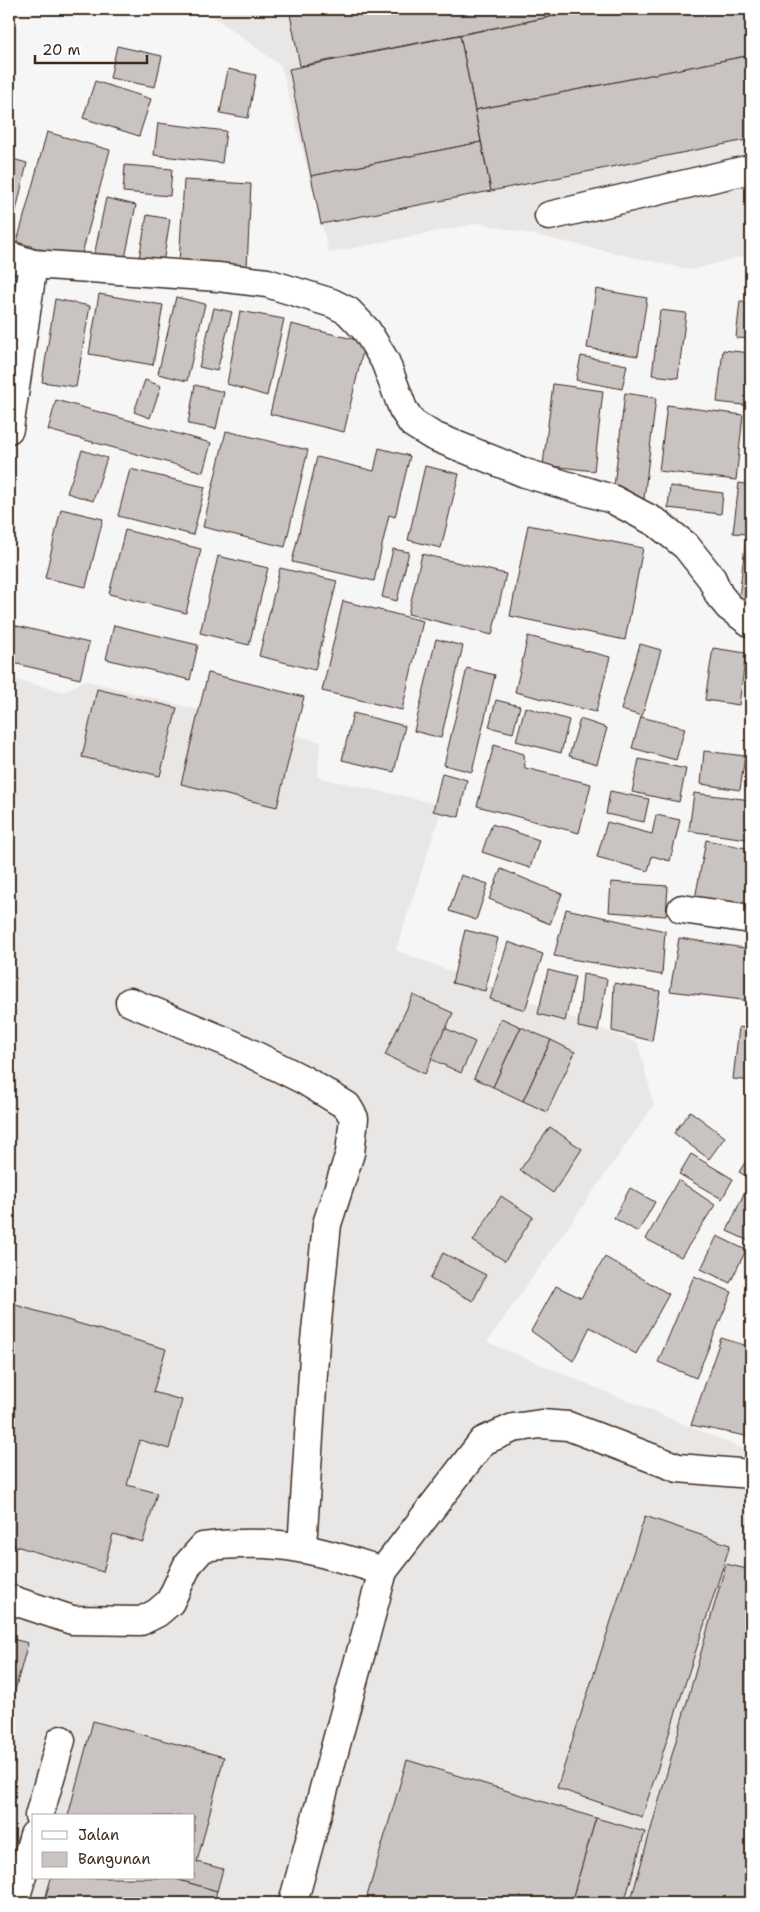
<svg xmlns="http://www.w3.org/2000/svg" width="760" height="1912" viewBox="0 0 760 1912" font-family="'Shantell Sans',sans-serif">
	<rect width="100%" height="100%" fill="#f7f6f6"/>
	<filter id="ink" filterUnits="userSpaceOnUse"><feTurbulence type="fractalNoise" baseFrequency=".02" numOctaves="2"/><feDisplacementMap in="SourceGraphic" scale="10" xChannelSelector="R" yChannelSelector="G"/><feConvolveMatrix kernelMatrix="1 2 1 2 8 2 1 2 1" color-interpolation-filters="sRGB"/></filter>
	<g filter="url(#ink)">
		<g fill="#e9e7e6" fill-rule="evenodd">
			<path d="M 203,9 L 751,9 L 751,254 L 691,270 L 479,223 L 329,253 L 281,66 Z"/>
			<path d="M 9,678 L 64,692 L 85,680 L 321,742 L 317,777 L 443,805 L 396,950 L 638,1043 L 654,1105 L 487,1342 L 751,1452 L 751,1903 L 9,1903 ZM 34,1816 L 194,1816 L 194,1878 L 34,1878 Z"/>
		</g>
		<g fill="#c9c3c1" stroke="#3b2a1e">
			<path d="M 289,9 L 590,9 L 300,66 Z"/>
			<path d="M 590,9 L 751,9 L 751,55 L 475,110 L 460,35 Z"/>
			<path d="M 460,35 L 481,142 L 311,176 L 289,69 Z"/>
			<path d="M 117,46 L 162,56 L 155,87 L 110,78 Z"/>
			<path d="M 751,55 L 751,139 L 491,191 L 475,110 Z"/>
			<path d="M 228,69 L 256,75 L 248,118 L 220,113 Z"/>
			<path d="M 95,81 L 151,99 L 139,136 L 83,118 Z"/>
			<path d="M 158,123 L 226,131 L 222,163 L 154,155 Z"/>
			<path d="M 47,132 L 110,150 L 80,261 L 17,242 Z"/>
			<path d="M 481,142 L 491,191 L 321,224 L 311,176 Z"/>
			<path d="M 9,158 L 27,163 L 16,211 L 9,209 Z"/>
			<path d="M 125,165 L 172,169 L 170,196 L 123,192 Z"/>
			<path d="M 184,180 L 251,184 L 247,267 L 179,263 Z"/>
			<path d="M 106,198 L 136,205 L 124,263 L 94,256 Z"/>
			<path d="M 147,215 L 170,219 L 163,263 L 139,258 Z"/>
			<path d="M 596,289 L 647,298 L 638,356 L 587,348 Z"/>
			<path d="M 99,294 L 163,305 L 153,365 L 89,354 Z"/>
			<path d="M 176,297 L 205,304 L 187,381 L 158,374 Z"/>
			<path d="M 55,299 L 90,306 L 76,387 L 42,382 Z"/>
			<path d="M 740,301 L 751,302 L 751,339 L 736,338 Z"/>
			<path d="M 214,308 L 232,312 L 217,371 L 199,367 Z"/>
			<path d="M 660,310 L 686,313 L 678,378 L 652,375 Z"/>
			<path d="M 240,311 L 284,319 L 267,396 L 227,384 Z"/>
			<path d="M 291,324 L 365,342 L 344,432 L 270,414 Z"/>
			<path d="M 723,350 L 751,353 L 751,406 L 717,402 Z"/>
			<path d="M 581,356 L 627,365 L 622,389 L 576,380 Z"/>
			<path d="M 145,380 L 161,386 L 150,418 L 134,412 Z"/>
			<path d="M 553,384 L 603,391 L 594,471 L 543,465 Z"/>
			<path d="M 195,385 L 224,392 L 216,429 L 188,424 Z"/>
			<path d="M 625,393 L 656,398 L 644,499 L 613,495 Z"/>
			<path d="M 56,400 L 211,443 L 203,472 L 48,430 Z"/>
			<path d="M 667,405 L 743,415 L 736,480 L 659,471 Z"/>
			<path d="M 226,431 L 308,450 L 285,547 L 203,527 Z"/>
			<path d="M 750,434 L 751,434 L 751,474 L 746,473 Z"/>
			<path d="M 379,448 L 410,456 L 395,517 L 389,515 L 374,581 L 292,562 L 317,457 L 374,471 Z"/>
			<path d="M 82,450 L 107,458 L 93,501 L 67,493 Z"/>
			<path d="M 425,466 L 459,474 L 441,548 L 408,540 Z"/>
			<path d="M 130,469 L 205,487 L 193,535 L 118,516 Z"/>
			<path d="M 739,483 L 751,485 L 748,534 L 733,533 Z"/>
			<path d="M 670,486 L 723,493 L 721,514 L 668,508 Z"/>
			<path d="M 61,509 L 103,519 L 86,587 L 45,578 Z"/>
			<path d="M 528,525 L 643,548 L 625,640 L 510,616 Z"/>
			<path d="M 125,530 L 201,549 L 186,613 L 109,594 Z"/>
			<path d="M 746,537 L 751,538 L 751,607 L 738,606 Z"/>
			<path d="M 393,549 L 409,552 L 397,601 L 382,597 Z"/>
			<path d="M 422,554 L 506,574 L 492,635 L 408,614 Z"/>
			<path d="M 218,556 L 268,568 L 249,645 L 200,633 Z"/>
			<path d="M 280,568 L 337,581 L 315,670 L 259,656 Z"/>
			<path d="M 343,601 L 423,621 L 402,710 L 322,691 Z"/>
			<path d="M 9,624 L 89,643 L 80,679 L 9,662 Z"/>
			<path d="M 114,625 L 198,645 L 190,680 L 106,659 Z"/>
			<path d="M 528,636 L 610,657 L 596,712 L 515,692 Z"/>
			<path d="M 436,639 L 463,646 L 441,738 L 414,731 Z"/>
			<path d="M 640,644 L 661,650 L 642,716 L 621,710 Z"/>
			<path d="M 713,648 L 746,653 L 739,705 L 705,700 Z"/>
			<path d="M 467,668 L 495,675 L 472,772 L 444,765 Z"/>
			<path d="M 208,673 L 304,697 L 277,807 L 181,784 Z"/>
			<path d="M 97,689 L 177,708 L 160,776 L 82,757 Z"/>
			<path d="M 496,700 L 520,706 L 513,733 L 489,727 Z"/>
			<path d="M 525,707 L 569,720 L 561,753 L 516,741 Z"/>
			<path d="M 353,713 L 405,726 L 394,772 L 342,760 Z"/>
			<path d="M 641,717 L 685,728 L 676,760 L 632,748 Z"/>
			<path d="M 580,719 L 607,728 L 597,764 L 569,756 Z"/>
			<path d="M 494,745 L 524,754 L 525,768 L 591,784 L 579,833 L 477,806 Z"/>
			<path d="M 704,751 L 745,756 L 740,790 L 701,784 Z"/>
			<path d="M 639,759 L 686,769 L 679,802 L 632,792 Z"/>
			<path d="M 442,773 L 467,780 L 459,817 L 433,811 Z"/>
			<path d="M 610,791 L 649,799 L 644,822 L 606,814 Z"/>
			<path d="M 694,793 L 751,800 L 747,839 L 689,831 Z"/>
			<path d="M 656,815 L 680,820 L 670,861 L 652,856 L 648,871 L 597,857 L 607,822 L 652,834 Z"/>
			<path d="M 492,824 L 539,840 L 530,868 L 482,852 Z"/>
			<path d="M 706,840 L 751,849 L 751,909 L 695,899 Z"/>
			<path d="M 501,869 L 562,894 L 550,924 L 489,899 Z"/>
			<path d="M 461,875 L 488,884 L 476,920 L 449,911 Z"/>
			<path d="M 611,882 L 668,886 L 666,916 L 609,912 Z"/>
			<path d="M 566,909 L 665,931 L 662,975 L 554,956 Z"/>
			<path d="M 465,930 L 498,938 L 485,991 L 452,983 Z"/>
			<path d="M 679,938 L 751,949 L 751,1001 L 670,991 Z"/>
			<path d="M 508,942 L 543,954 L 525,1010 L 490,999 Z"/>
			<path d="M 548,970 L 575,977 L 565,1021 L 538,1014 Z"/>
			<path d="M 583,974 L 607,979 L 598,1031 L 578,1027 Z"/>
			<path d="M 614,983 L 660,991 L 652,1041 L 612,1031 Z"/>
			<path d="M 413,995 L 453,1013 L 425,1074 L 385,1055 Z"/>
			<path d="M 501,1018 L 521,1027 L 493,1087 L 474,1078 Z"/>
			<path d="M 521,1027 L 551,1040 L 523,1101 L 493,1087 Z"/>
			<path d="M 739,1027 L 751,1029 L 751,1081 L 733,1079 Z"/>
			<path d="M 445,1028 L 475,1042 L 461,1073 L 431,1059 Z"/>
			<path d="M 551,1040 L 575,1052 L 547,1112 L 523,1101 Z"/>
			<path d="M 690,1111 L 725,1137 L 709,1159 L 674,1133 Z"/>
			<path d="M 550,1127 L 582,1149 L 553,1193 L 520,1170 Z"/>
			<path d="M 751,1153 L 751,1179 L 739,1172 Z"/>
			<path d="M 691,1154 L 733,1179 L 722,1199 L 679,1174 Z"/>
			<path d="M 678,1180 L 715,1205 L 681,1257 L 646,1239 Z"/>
			<path d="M 630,1188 L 655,1202 L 638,1232 L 614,1218 Z"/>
			<path d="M 745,1191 L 751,1194 L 751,1242 L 727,1231 Z"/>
			<path d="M 501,1196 L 533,1217 L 505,1261 L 473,1241 Z"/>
			<path d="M 717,1236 L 746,1250 L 730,1283 L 701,1269 Z"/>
			<path d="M 443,1253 L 486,1275 L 473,1301 L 430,1279 Z"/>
			<path d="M 605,1257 L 669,1294 L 636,1354 L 590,1327 L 573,1361 L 531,1331 L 556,1286 L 581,1298 Z"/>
			<path d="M 694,1276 L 732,1292 L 696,1378 L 658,1362 Z"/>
			<path d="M 9,1303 L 166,1349 L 153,1392 L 182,1400 L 169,1449 L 140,1440 L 127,1485 L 157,1493 L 143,1542 L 113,1534 L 103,1572 L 9,1544 Z"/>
			<path d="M 721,1338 L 751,1347 L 751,1437 L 691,1425 Z"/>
			<path d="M 645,1516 L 730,1545 L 642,1817 L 557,1788 Z"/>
			<path d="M 726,1564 L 751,1570 L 751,1903 L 630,1903 Z"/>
			<path d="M 9,1638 L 28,1643 L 9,1712 Z"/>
			<path d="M 93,1721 L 224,1757 L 197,1862 L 223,1869 L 217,1891 L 172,1878 L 194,1878 L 194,1816 L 68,1816 Z"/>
			<path d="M 407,1760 L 596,1818 L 571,1903 L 365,1903 Z"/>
			<path d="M 596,1818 L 645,1832 L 624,1903 L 571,1903 Z"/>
			<path d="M 51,1878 L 172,1878 L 217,1891 L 213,1903 L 44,1903 Z"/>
		</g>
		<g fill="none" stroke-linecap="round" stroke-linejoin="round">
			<g stroke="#3b2a1e" stroke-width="31">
				<g id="minor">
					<path d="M 549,216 L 751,169"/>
					<path d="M 9,256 L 33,264 L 218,277 L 267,283 L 332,303 L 348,311 L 367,331 L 385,361 L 403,409 L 412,423 L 433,436 L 525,473 L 612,499 L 657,523 L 686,546 L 712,579 L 719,595 L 729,607 L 751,623"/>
					<path d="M 9,429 L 33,264"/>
					<path d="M 682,909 L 751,919"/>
					<path d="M 130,1002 L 232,1044 L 304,1080 L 347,1106 L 354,1118 L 350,1153 L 327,1224 L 315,1341 L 302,1548"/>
					<path d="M 9,1599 L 72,1620 L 141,1621 L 157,1613 L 170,1602 L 188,1564 L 203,1547 C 236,1543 272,1542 304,1549 C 331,1554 357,1563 383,1571"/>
					<path d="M 39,1816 L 61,1740"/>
					<path d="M 14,1903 L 34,1835"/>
					<path d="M 293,1903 L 383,1571 L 483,1441 L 513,1428 L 541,1424 L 568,1426 L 678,1468 L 751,1474"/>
				</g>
			</g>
			<use href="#minor" stroke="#fff" stroke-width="28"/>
		</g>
	</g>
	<rect width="760" height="1912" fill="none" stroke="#fff" stroke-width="30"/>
	<rect x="15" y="15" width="730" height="1882" fill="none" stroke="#3b2a1e" stroke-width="2" filter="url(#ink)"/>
	<rect x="32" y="1814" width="162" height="65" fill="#ffffff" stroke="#b1aaa5"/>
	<rect x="42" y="1831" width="25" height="8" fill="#ffffff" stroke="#b1aaa5"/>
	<text x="78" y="1840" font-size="15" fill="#3b2a1e">Jalan</text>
	<rect x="42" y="1852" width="25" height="15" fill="#c9c3c1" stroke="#b1aaa5"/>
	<text x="78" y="1864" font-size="15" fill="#3b2a1e">Bangunan</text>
	<path d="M35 55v8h112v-8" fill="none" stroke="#3b2a1e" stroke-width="2.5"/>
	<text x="42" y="55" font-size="15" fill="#3b2a1e" stroke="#ffffff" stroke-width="4" paint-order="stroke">20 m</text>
</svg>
